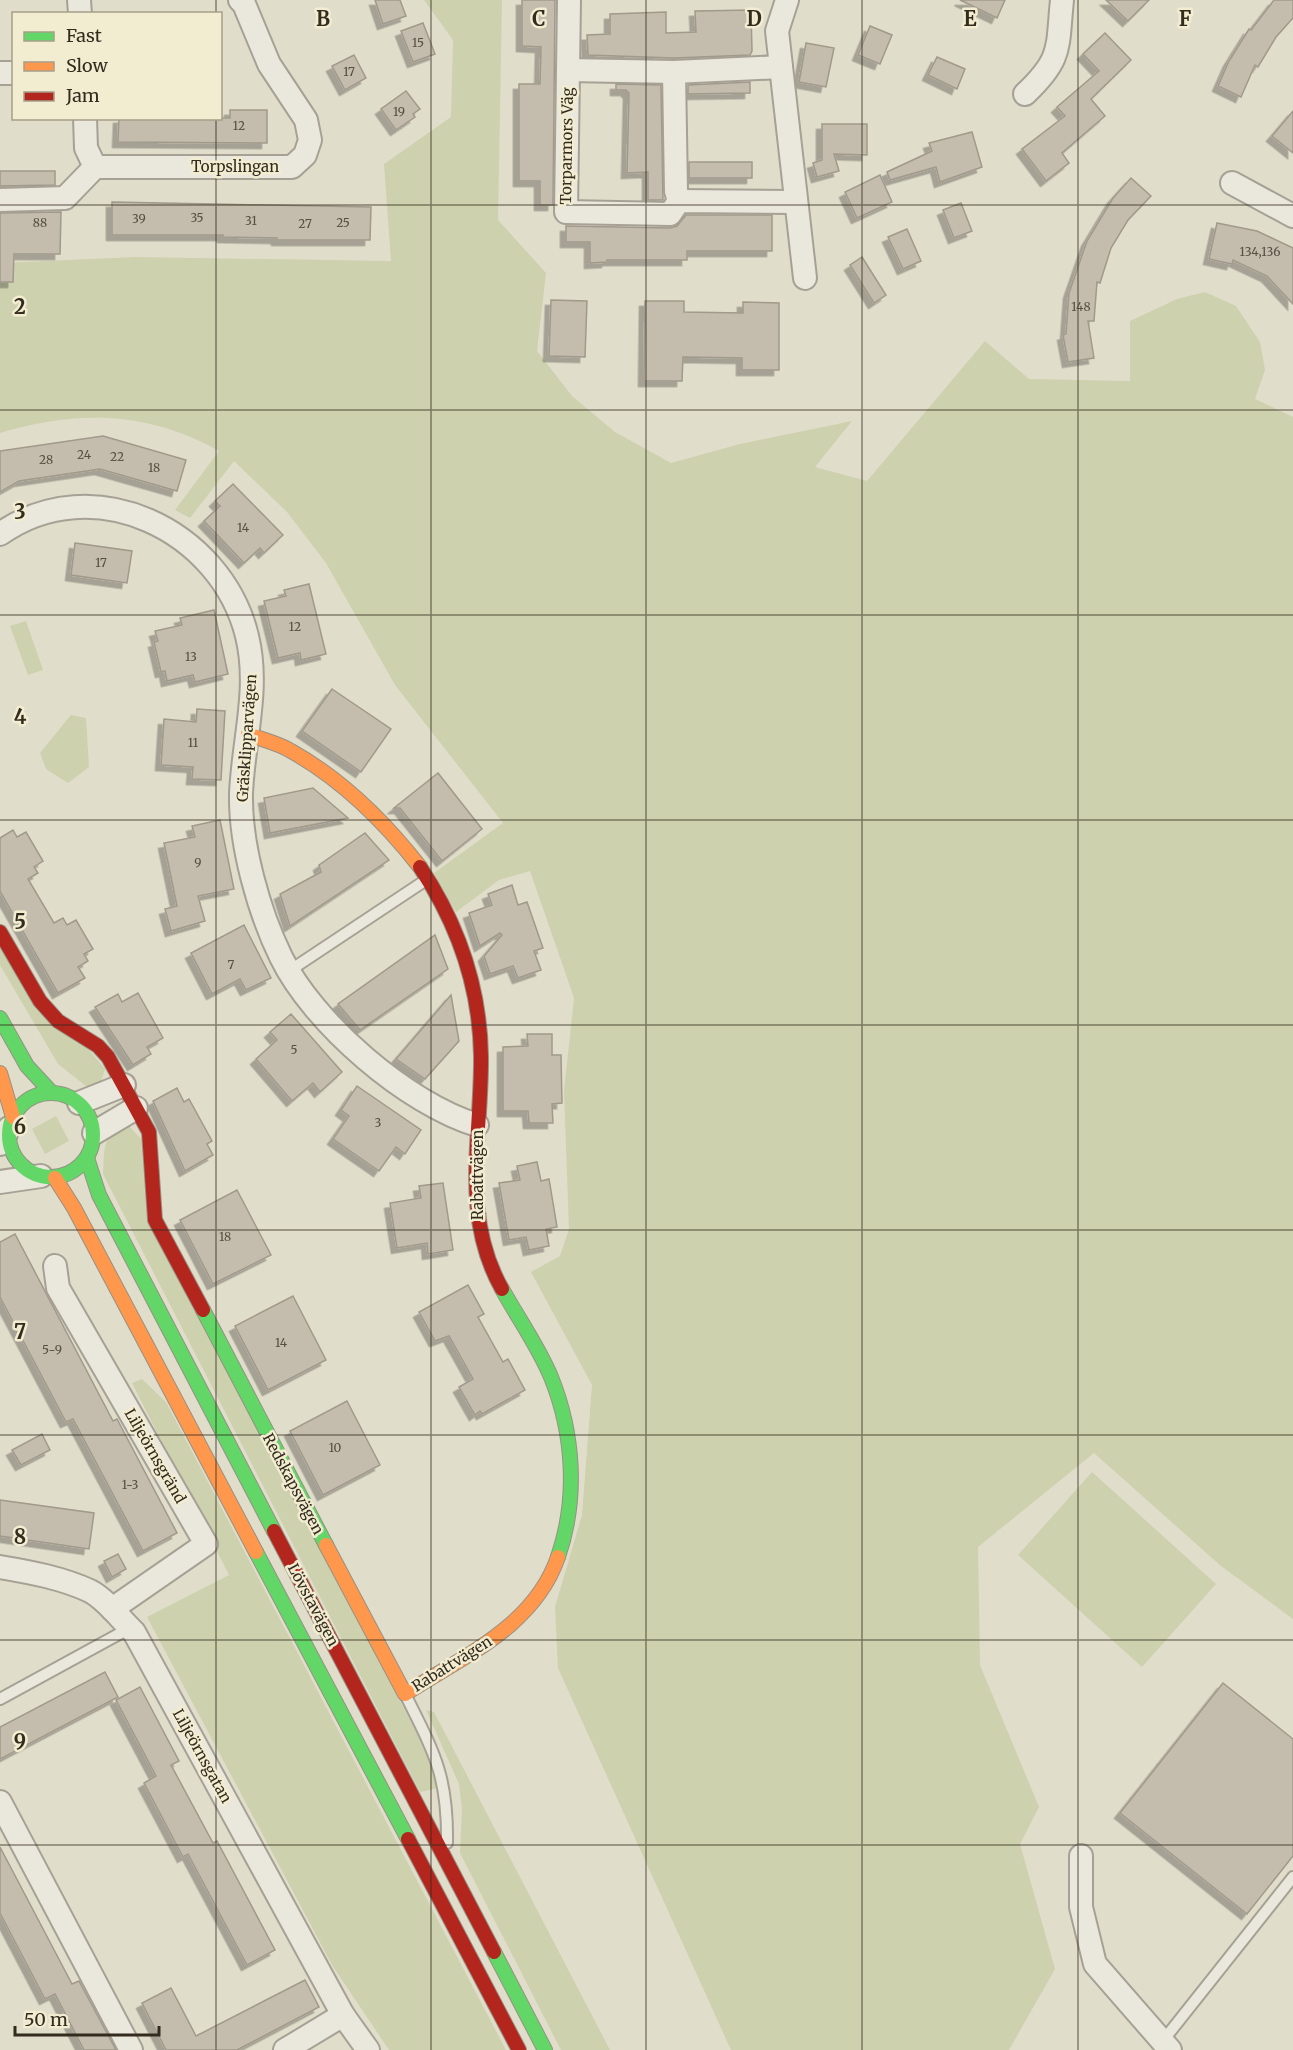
<svg xmlns="http://www.w3.org/2000/svg" width="1293" height="2050" viewBox="0 0 1293 2050" font-family="Merriweather,serif">
	<defs>
		<filter id="shadow"><feDropShadow dx="-5.5" dy="5.5" stdDeviation="0" flood-color="#0004"/></filter>
	</defs>
	<rect width="100%" height="100%" fill="#e1ddcb"/>
	<g fill="#cdd1ae">
		<path d="M 424,0 L 502,0 L 498,220 L 546,273 L 537,351 L 572,396 L 615,432 L 671,463 L 740,444 L 852,421 L 815,467 L 867,481 L 985,341 L 1029,379 L 1130,381 L 1130,321 L 1177,299 L 1205,292 L 1236,306 L 1260,342 L 1265,370 L 1255,399 L 1293,417 L 1293,1619 L 1221,1566 L 1094,1453 L 978,1547 L 980,1665 L 1039,1807 L 1020,1844 L 1055,1969 L 1009,2050 L 731,2050 L 558,1668 L 555,1607 L 582,1515 L 592,1385 L 531,1272 L 560,1256 L 569,1229 L 564,1091 L 574,998 L 530,871 L 499,880 L 456,912 L 434,873 L 503,823 L 395,685 L 326,563 L 287,512 L 234,461 L 190,518 L 175,510 L 219,451 C 147,411 78,410 0,433 L 0,263 L 136,257 L 391,261 L 384,164 L 451,117 L 453,40 Z"/>
		<path d="M 26,621 L 43,670 L 28,675 L 10,626 Z"/>
		<path d="M 71,715 L 86,718 L 89,767 L 68,783 L 46,769 L 40,753 Z"/>
		<path d="M 0,944 L 105,1069 L 100,1085 L 86,1086 L 58,1064 L 0,965 Z"/>
		<path d="M 56,1116 L 69,1141 L 45,1154 L 32,1129 Z"/>
		<path d="M 127,1124 L 141,1139 L 147,1220 L 426,1751 L 438,1788 L 420,1792 L 103,1174 C 105,1148 101,1135 127,1124 Z"/>
		<path d="M 142,1379 L 166,1402 L 506,2050 L 389,2050 L 332,1965 L 147,1617 L 229,1575 L 132,1383 Z"/>
		<path d="M 1092,1472 L 1216,1584 L 1142,1667 L 1018,1555 Z"/>
		<path d="M 426,1710 L 434,1712 L 610,2050 L 561,2050 L 460,1853 L 462,1809 L 459,1784 Z"/>
	</g>
	<g fill="#c4bcac" stroke="#a1998b" stroke-width="1.5" filter="url(#shadow)">
		<path d="M 375,0 L 400,0 L 406,16 L 383,24 Z"/>
		<path d="M 522,0 L 555,0 L 553,205 L 540,205 L 540,181 L 519,181 L 519,84 L 540,84 L 541,47 L 522,46 Z"/>
		<path d="M 960,0 L 1005,0 L 997,18 Z"/>
		<path d="M 1106,0 L 1149,0 L 1128,21 Z"/>
		<path d="M 1274,0 L 1293,0 L 1293,18 L 1276,37 L 1258,67 L 1255,65 L 1241,97 L 1218,86 L 1229,61 L 1249,29 L 1251,30 Z"/>
		<path d="M 751,10 L 752,51 L 750,55 L 674,58 L 588,55 L 587,35 L 610,34 L 610,14 L 666,12 L 666,33 L 696,32 L 695,11 Z"/>
		<path d="M 423,23 L 435,54 L 413,62 L 401,31 Z"/>
		<path d="M 870,26 L 892,35 L 880,64 L 858,55 Z"/>
		<path d="M 1105,33 L 1131,60 L 1091,99 L 1105,116 L 1062,153 L 1069,163 L 1046,181 L 1022,149 L 1065,116 L 1057,107 L 1099,71 L 1083,54 Z"/>
		<path d="M 806,43 L 834,48 L 826,87 L 799,82 Z"/>
		<path d="M 354,55 L 366,78 L 345,90 L 332,66 Z"/>
		<path d="M 937,57 L 965,69 L 957,89 L 928,75 Z"/>
		<path d="M 750,82 L 750,93 L 688,94 L 688,85 Z"/>
		<path d="M 616,84 L 661,85 L 663,200 L 648,200 L 648,172 L 627,173 L 629,93 L 626,90 L 616,90 Z"/>
		<path d="M 406,91 L 420,109 L 413,114 L 415,117 L 396,130 L 381,109 Z"/>
		<path d="M 230,110 L 267,110 L 267,143 L 118,142 L 119,118 L 230,118 Z"/>
		<path d="M 1293,111 L 1293,153 L 1272,136 Z"/>
		<path d="M 822,124 L 867,124 L 867,155 L 834,154 L 839,171 L 817,177 L 813,163 L 822,160 Z"/>
		<path d="M 972,132 L 982,167 L 940,182 L 936,167 L 890,180 L 887,172 L 932,151 L 929,143 Z"/>
		<rect x="689" y="162" width="63" height="16"/>
		<path d="M 0,171 L 55,171 L 55,185 L 0,186 Z"/>
		<path d="M 880,175 L 892,202 L 857,218 L 845,192 Z"/>
		<path d="M 1131,178 L 1151,196 L 1128,220 L 1111,248 L 1100,283 L 1097,282 L 1094,321 L 1088,321 L 1094,358 L 1068,362 L 1063,335 L 1066,334 L 1069,293 L 1087,241 L 1113,198 Z"/>
		<path d="M 112,202 L 371,207 L 370,240 L 277,240 L 277,238 L 223,237 L 223,235 L 112,235 Z"/>
		<path d="M 961,203 L 972,231 L 954,238 L 943,210 Z"/>
		<path d="M 61,212 L 60,254 L 14,254 L 13,282 L 0,282 L 0,213 Z"/>
		<path d="M 686,215 L 772,215 L 772,251 L 687,251 L 687,260 L 607,260 L 607,262 L 590,263 L 590,242 L 566,242 L 566,226 L 670,228 L 677,226 Z"/>
		<path d="M 1217,223 L 1257,231 L 1293,248 L 1293,304 L 1267,276 L 1233,260 L 1232,264 L 1209,259 Z"/>
		<path d="M 907,229 L 921,261 L 903,269 L 888,237 Z"/>
		<path d="M 862,257 L 886,295 L 874,303 L 850,265 Z"/>
		<path d="M 551,300 L 587,301 L 585,357 L 549,356 Z"/>
		<path d="M 645,301 L 684,301 L 684,312 L 743,313 L 743,302 L 779,303 L 779,370 L 742,370 L 742,358 L 683,357 L 682,381 L 644,381 Z"/>
		<path d="M 103,436 L 186,460 L 177,491 L 100,469 L 19,481 L 0,492 L 0,451 Z"/>
		<path d="M 233,484 L 283,535 L 264,553 L 260,548 L 244,563 L 204,521 L 220,506 L 215,501 Z"/>
		<path d="M 75,543 L 132,551 L 127,583 L 71,575 Z"/>
		<path d="M 309,584 L 326,654 L 301,660 L 300,653 L 278,658 L 264,601 L 286,596 L 284,590 Z"/>
		<path d="M 214,610 L 228,674 L 195,682 L 193,675 L 167,681 L 165,671 L 161,672 L 154,642 L 158,641 L 155,631 L 182,625 L 180,618 Z"/>
		<path d="M 332,689 L 391,729 L 361,772 L 302,731 Z"/>
		<path d="M 197,709 L 225,711 L 221,780 L 192,779 L 193,767 L 161,765 L 164,719 L 196,722 Z"/>
		<path d="M 438,773 L 482,829 L 442,861 L 400,808 L 394,808 Z"/>
		<path d="M 313,788 L 348,818 L 270,833 L 264,798 Z"/>
		<path d="M 220,820 L 234,889 L 198,896 L 205,921 L 171,931 L 165,909 L 177,906 L 164,843 L 195,837 L 192,826 Z"/>
		<path d="M 13,830 L 17,837 L 26,832 L 43,861 L 34,867 L 38,873 L 28,879 L 54,923 L 63,918 L 67,925 L 76,920 L 93,949 L 84,954 L 88,961 L 78,967 L 85,978 L 58,993 L 0,891 L 0,838 Z"/>
		<path d="M 365,833 L 389,860 L 290,926 L 280,894 L 321,872 L 319,865 Z"/>
		<path d="M 512,885 L 518,905 L 527,902 L 543,948 L 534,951 L 541,970 L 518,978 L 513,966 L 490,974 L 484,956 L 502,935 L 500,933 L 480,946 L 469,913 L 492,905 L 488,894 Z"/>
		<path d="M 244,925 L 271,978 L 246,990 L 240,979 L 212,994 L 191,953 Z"/>
		<path d="M 435,935 L 448,969 L 360,1030 L 338,1004 Z"/>
		<path d="M 138,993 L 163,1038 L 147,1047 L 151,1054 L 133,1065 L 95,1007 L 118,994 L 122,1002 Z"/>
		<path d="M 451,995 L 459,1041 L 425,1079 L 396,1059 Z"/>
		<path d="M 291,1014 L 342,1072 L 320,1092 L 313,1083 L 292,1101 L 256,1059 L 277,1040 L 270,1032 Z"/>
		<path d="M 527,1034 L 552,1034 L 552,1055 L 561,1055 L 562,1103 L 552,1104 L 553,1123 L 529,1123 L 528,1111 L 503,1111 L 503,1047 L 528,1046 Z"/>
		<path d="M 357,1086 L 421,1130 L 405,1154 L 396,1147 L 379,1171 L 333,1139 L 349,1116 L 341,1110 Z"/>
		<path d="M 177,1088 L 184,1102 L 189,1099 L 212,1141 L 207,1144 L 213,1155 L 185,1171 L 153,1101 Z"/>
		<path d="M 537,1162 L 541,1181 L 549,1179 L 557,1227 L 546,1229 L 549,1246 L 529,1250 L 526,1237 L 509,1240 L 499,1183 L 520,1180 L 517,1166 Z"/>
		<path d="M 443,1183 L 453,1250 L 428,1254 L 427,1243 L 397,1248 L 390,1203 L 421,1198 L 419,1186 Z"/>
		<path d="M 237,1190 L 271,1255 L 213,1284 L 180,1220 Z"/>
		<path d="M 15,1234 L 113,1421 L 117,1419 L 177,1533 L 143,1551 L 73,1419 L 66,1422 L 0,1297 L 0,1242 Z"/>
		<path d="M 468,1285 L 484,1314 L 478,1317 L 503,1362 L 508,1359 L 525,1390 L 482,1414 L 480,1411 L 475,1415 L 459,1387 L 473,1379 L 449,1336 L 435,1341 L 419,1312 Z"/>
		<path d="M 293,1296 L 326,1360 L 268,1390 L 235,1326 Z"/>
		<path d="M 347,1401 L 380,1465 L 323,1495 L 290,1431 Z"/>
		<path d="M 42,1434 L 50,1450 L 21,1465 L 12,1450 Z"/>
		<path d="M 0,1500 L 94,1513 L 89,1549 L 0,1536 Z"/>
		<path d="M 118,1554 L 126,1569 L 112,1577 L 104,1561 Z"/>
		<path d="M 105,1672 L 118,1697 L 0,1759 L 0,1727 Z"/>
		<path d="M 1223,1683 L 1293,1739 L 1293,1856 L 1247,1914 L 1120,1813 Z"/>
		<path d="M 140,1687 L 179,1761 L 171,1765 L 213,1843 L 217,1841 L 275,1950 L 247,1965 L 188,1854 L 183,1857 L 144,1783 L 156,1776 L 116,1700 Z"/>
		<path d="M 0,1847 L 72,1984 L 79,1981 L 116,2050 L 84,2050 L 55,1994 L 45,1999 L 0,1913 Z"/>
		<path d="M 305,1980 L 319,2007 L 237,2050 L 166,2050 L 142,2003 L 171,1988 L 196,2036 Z"/>
	</g>
	<g fill="none" stroke-linecap="round" stroke-linejoin="round">
		<g stroke="#a6a194" stroke-width="14">
			<g id="lane">
				<path d="M 289,971 L 426,880"/>
				<path d="M 406,1696 C 435,1754 448,1777 447,1843"/>
				<path d="M 0,1699 L 130,1628"/>
				<path d="M 1162,2042 L 1293,1877"/>
			</g>
		</g>
		<g stroke="#a6a194" stroke-width="26">
			<g id="street">
				<path d="M 79,0 L 80,14"/>
				<path d="M 569,0 L 566,212 L 670,214 L 679,201 L 796,202"/>
				<path d="M 787,0 L 777,31 L 805,278"/>
				<path d="M 568,70 L 674,72"/>
				<path d="M 0,73 L 14,73"/>
				<path d="M 1025,94 C 1063,58 1057,48 1062,0"/>
				<path d="M 85,118 L 86,148 L 95,167"/>
				<path d="M 95,167 L 292,167 L 305,155 L 310,140 L 306,120 L 269,64 L 244,4 L 240,0"/>
				<path d="M 1232,183 L 1293,216"/>
				<path d="M 0,200 L 65,198 L 95,167"/>
				<path d="M 679,201 L 676,191 L 674,72 L 781,67"/>
				<path d="M 0,534 C 93,468 221,530 247,636 C 260,689 243,741 241,794 C 240,845 259,912 281,957 C 313,1023 407,1104 477,1125"/>
				<path d="M 79,1103 L 124,1085"/>
				<path d="M 94,1133 L 136,1108"/>
				<path d="M 0,1144 L 9,1128"/>
				<path d="M 0,1182 L 41,1176"/>
				<path d="M 55,1266 L 58,1288 L 206,1544 L 112,1609"/>
				<path d="M 0,1567 C 30,1572 62,1578 90,1591 C 107,1600 120,1619 134,1632 L 343,2015 L 368,2050"/>
				<path d="M 0,1802 L 131,2050"/>
				<path d="M 1081,1856 L 1081,1907 L 1095,1964 L 1170,2050"/>
				<path d="M 285,2050 L 343,2015"/>
			</g>
		</g>
		<g stroke="#969184" stroke-width="16">
			<g id="fast">
				<path d="M 0,1018 L 27,1066 L 52,1093"/>
				<circle cx="51" cy="1135" r="42"/>
				<path d="M 87,1158 L 99,1195 L 274,1531"/>
				<path d="M 502,1289 C 518,1318 538,1346 551,1377 C 574,1434 578,1499 558,1557"/>
				<path d="M 203,1310 L 326,1545"/>
				<path d="M 256,1552 L 408,1839"/>
				<path d="M 494,1952 L 545,2050"/>
			</g>
		</g>
		<g stroke="#969184" stroke-width="16">
			<g id="slow">
				<path d="M 248,734 C 262,740 278,743 291,751 C 343,780 384,821 420,867"/>
				<path d="M 0,1073 L 13,1117"/>
				<path d="M 55,1178 L 74,1208 L 256,1552"/>
				<path d="M 326,1545 L 405,1694 C 463,1656 534,1627 558,1557"/>
			</g>
		</g>
		<g stroke="#969184" stroke-width="16">
			<g id="jam">
				<path d="M 420,867 C 458,924 480,988 481,1056 C 482,1136 460,1215 502,1289"/>
				<path d="M 0,932 L 40,1001 L 58,1021 L 98,1046 L 108,1057 L 149,1132 L 155,1220 L 203,1310"/>
				<path d="M 274,1531 L 494,1952"/>
				<path d="M 408,1839 L 519,2050"/>
			</g>
		</g>
		<use href="#lane" stroke="#eae7dc" stroke-width="10"/>
		<use href="#street" stroke="#eae7dc" stroke-width="22"/>
		<use href="#fast" stroke="#63d668" stroke-width="14"/>
		<use href="#slow" stroke="#ff974d" stroke-width="14"/>
		<use href="#jam" stroke="#b3261e" stroke-width="14"/>
	</g>
	<path fill="none" stroke="#332b1e" stroke-width="1.5" stroke-opacity="0.55" d="M 216,0 L 216,14M 431,0 L 431,2050M 646,0 L 646,2050M 862,0 L 862,2050M 1078,0 L 1078,2050M 216,118 L 216,2050M 0,205 L 1293,205M 0,410 L 1293,410M 0,615 L 1293,615M 0,820 L 1293,820M 0,1025 L 1293,1025M 0,1230 L 1293,1230M 0,1435 L 1293,1435M 0,1640 L 1293,1640M 0,1845 L 1293,1845"/>
	<g text-anchor="middle" stroke-width="5" stroke-linejoin="round" paint-order="stroke">
		<g font-size="12" fill="#574f42">
			<text x="418" y="47">15</text>
			<text x="349" y="76">17</text>
			<text x="399" y="116">19</text>
			<text x="239" y="130">12</text>
			<text x="197" y="222">35</text>
			<text x="139" y="223">39</text>
			<text x="251" y="225">31</text>
			<text x="40" y="227">88</text>
			<text x="343" y="227">25</text>
			<text x="305" y="228">27</text>
			<text x="1260" y="256">134,136</text>
			<text x="1081" y="311">148</text>
			<text x="84" y="459">24</text>
			<text x="117" y="461">22</text>
			<text x="46" y="464">28</text>
			<text x="154" y="472">18</text>
			<text x="243" y="532">14</text>
			<text x="101" y="567">17</text>
			<text x="295" y="631">12</text>
			<text x="191" y="661">13</text>
			<text x="193" y="747">11</text>
			<text x="198" y="867">9</text>
			<text x="231" y="969">7</text>
			<text x="294" y="1054">5</text>
			<text x="378" y="1127">3</text>
			<text x="225" y="1241">18</text>
			<text x="281" y="1347">14</text>
			<text x="52" y="1354">5-9</text>
			<text x="335" y="1452">10</text>
			<text x="130" y="1489">1-3</text>
		</g>
		<g font-size="15" fill="#332b1e" stroke="#f2ecd1">
			<text transform="translate(567 146) rotate(-89)" y="5">Torparmors Väg</text>
			<text x="235" y="172">Torpslingan</text>
			<text transform="translate(247 738) rotate(-86)" y="5">Gräsklipparvägen</text>
			<text transform="translate(478 1175) rotate(-90)" y="5">Rabattvägen</text>
			<text transform="translate(155 1456) rotate(60)" y="5">Liljeörnsgränd</text>
			<text transform="translate(293 1484) rotate(62)" y="5">Redskapsvägen</text>
			<text transform="translate(313 1605) rotate(62)" y="5">Lövstavägen</text>
			<text transform="translate(452 1664) rotate(-32)" y="5">Rabattvägen</text>
			<text transform="translate(202 1756) rotate(61)" y="5">Liljeörnsgatan</text>
		</g>
	</g>
	<g font-size="20" text-anchor="middle" font-weight="bold" fill="#332b1e" stroke="#f2ecd1" stroke-width="5" stroke-linejoin="round" paint-order="stroke">
		<text x="323" y="26">B</text>
		<text x="539" y="26">C</text>
		<text x="754" y="26">D</text>
		<text x="970" y="26">E</text>
		<text x="1185" y="26">F</text>
		<text x="20" y="314">2</text>
		<text x="20" y="519">3</text>
		<text x="20" y="724">4</text>
		<text x="20" y="929">5</text>
		<text x="20" y="1134">6</text>
		<text x="20" y="1339">7</text>
		<text x="20" y="1544">8</text>
		<text x="20" y="1749">9</text>
	</g>
	<rect x="12" y="12" width="210" height="108" fill="#f2ecd1" stroke="#a69f89" stroke-width="1.5"/>
	<rect x="24" y="32" width="30" height="9" fill="#63d668" stroke="#a69f89" stroke-width="1.5"/>
	<text x="66" y="42" font-size="18" fill="#332b1e">Fast</text>
	<rect x="24" y="62" width="30" height="9" fill="#ff974d" stroke="#a69f89" stroke-width="1.5"/>
	<text x="66" y="72" font-size="18" fill="#332b1e">Slow</text>
	<rect x="24" y="92" width="30" height="9" fill="#b3261e" stroke="#a69f89" stroke-width="1.5"/>
	<text x="66" y="102" font-size="18" fill="#332b1e">Jam</text>
	<path d="M15 2026v9h144v-9" fill="none" stroke="#332b1e" stroke-width="3"/>
	<text x="24" y="2026" font-size="18" fill="#332b1e" stroke="#f2ecd1" stroke-width="4.5" paint-order="stroke">50 m</text>
</svg>
